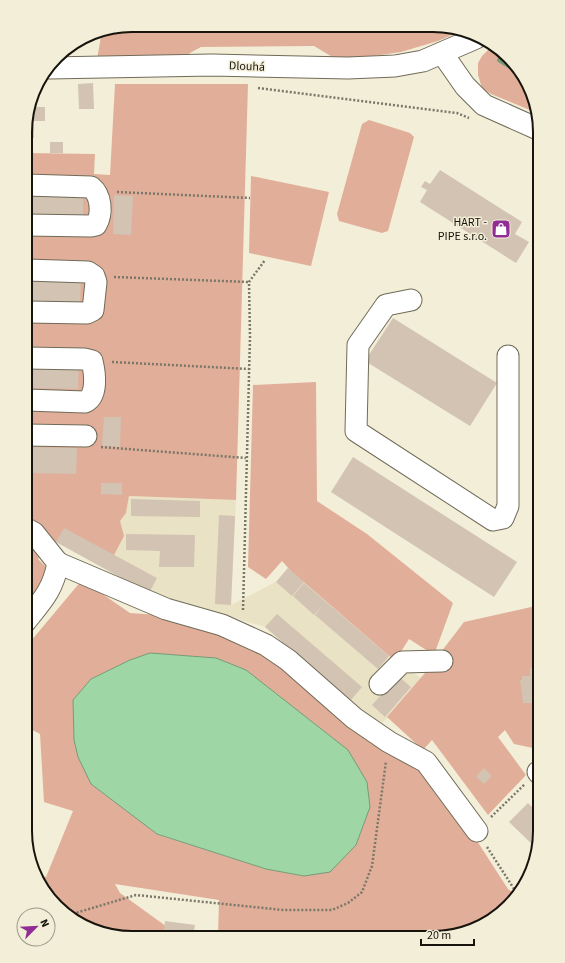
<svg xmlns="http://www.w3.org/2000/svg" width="565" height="963" viewBox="0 0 565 963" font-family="'Source Sans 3',sans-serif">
	<rect width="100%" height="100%" fill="#f3eed8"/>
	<path fill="#e9e2c5" d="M 129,496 L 236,500 L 231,605 L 276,582 L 288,568 L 395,661 L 421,678 L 380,726 L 265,627 L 149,593 L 56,542 L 119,521 L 126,513 Z"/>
	<g fill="#e1af99" fill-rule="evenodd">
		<path d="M 132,25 L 453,27 L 461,31 L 438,41 L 401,52 L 339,61 L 314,46 L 201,47 L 177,60 L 97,59 L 102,31 Z"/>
		<path d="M 492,46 L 503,51 L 534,98 L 537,113 L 491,94 L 482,88 L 478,75 L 478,63 L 482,56 Z"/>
		<path d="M 115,84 L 248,84 L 236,500 L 129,496 L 126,513 L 120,521 L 124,536 L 114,555 L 56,542 L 25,519 L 26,153 L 95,154 L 94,174 L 110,175 Z"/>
		<path d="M 369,120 L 410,133 L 414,137 L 388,231 L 382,233 L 339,221 L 337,214 L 362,124 Z"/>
		<path d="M 251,176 L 329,192 L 311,266 L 249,253 Z"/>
		<path d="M 316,382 L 317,501 L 367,534 L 453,603 L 434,655 L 409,639 L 395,661 L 291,571 L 282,561 L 266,579 L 248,567 L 253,385 Z"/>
		<path d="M 25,541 L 42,552 L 38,559 L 47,568 L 48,582 L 25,613 Z"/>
		<path d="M 82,580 L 130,613 L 172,616 L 235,637 L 276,660 L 412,762 L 448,796 L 508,889 L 518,896 L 467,932 L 433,938 L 218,937 L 219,900 L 115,884 L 120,893 L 181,937 L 118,937 L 62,912 L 36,873 L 46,877 L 73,811 L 44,802 L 40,734 L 25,726 L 25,648 ZM 130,660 L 304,876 L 266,869 L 159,835 L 91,784 L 91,679 Z"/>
		<path d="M 540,605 L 540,755 L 533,748 L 514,744 L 505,730 L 498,737 L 526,775 L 488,815 L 432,740 L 423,750 L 387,717 L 431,666 L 451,666 L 441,652 L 464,622 Z"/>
	</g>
	<path fill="#9ed6a5" stroke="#759c77" d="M 150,653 L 216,658 L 246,670 L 348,750 L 367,782 L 370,807 L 356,845 L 330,872 L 304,876 L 266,869 L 157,834 L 91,784 L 78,757 L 74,740 L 73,700 L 91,679 L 130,660 Z"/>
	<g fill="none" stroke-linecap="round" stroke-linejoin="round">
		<g stroke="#759c77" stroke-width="5.5">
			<path d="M 430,27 L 435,29"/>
			<path d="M 500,60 L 516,70"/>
		</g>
	</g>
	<g fill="#d2c3b2">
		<path d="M 93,83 L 94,109 L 79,109 L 78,84 Z"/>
		<path d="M 34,107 L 45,107 L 45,121 L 34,121 L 34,138 L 26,138 L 26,118 L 28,110 L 33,110 Z"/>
		<rect x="50" y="142" width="13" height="11"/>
		<path d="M 440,170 L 522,222 L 515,234 L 529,242 L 516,263 L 420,202 L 427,190 L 421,187 L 425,181 L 430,184 Z"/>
		<path d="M 26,190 L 83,192 L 83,218 L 26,216 Z"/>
		<path d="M 114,195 L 133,196 L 131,235 L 113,234 Z"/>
		<path d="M 26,276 L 81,277 L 80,303 L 26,302 Z"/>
		<path d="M 393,318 L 497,383 L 470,426 L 365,361 Z"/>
		<path d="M 26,362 L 79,363 L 78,389 L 26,388 Z"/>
		<path d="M 104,417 L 121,417 L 120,447 L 102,446 Z"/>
		<path d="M 25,447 L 77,448 L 76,474 L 25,473 Z"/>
		<path d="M 353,457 L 517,562 L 494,597 L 331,492 Z"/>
		<path d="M 101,483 L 122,483 L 122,495 L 101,494 Z"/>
		<path d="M 131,499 L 200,501 L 200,517 L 131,516 Z"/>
		<path d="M 219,515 L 235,516 L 231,605 L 215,604 Z"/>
		<path d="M 64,528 L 157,578 L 149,593 L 56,542 Z"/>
		<path d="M 126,534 L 195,535 L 194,567 L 159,567 L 160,551 L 126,550 Z"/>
		<path d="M 288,568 L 304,582 L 292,596 L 276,582 Z"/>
		<path d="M 304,583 L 389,656 L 378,669 L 315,615 L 323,605 L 314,615 L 293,596 Z"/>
		<path d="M 277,614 L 362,687 L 350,701 L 265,627 Z"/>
		<path d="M 530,668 L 540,668 L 540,703 L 523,703 L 520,680 L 522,680 L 522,676 L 530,676 Z"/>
		<path d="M 398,676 L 411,687 L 385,717 L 372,705 Z"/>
		<path d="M 484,768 L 492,776 L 484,784 L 476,777 Z"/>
		<path d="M 528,803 L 540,815 L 540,838 L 536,848 L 509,822 Z"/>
		<path d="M 165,921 L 195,925 L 193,937 L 163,937 Z"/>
	</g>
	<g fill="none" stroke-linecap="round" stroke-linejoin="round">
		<g stroke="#706b59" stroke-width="23">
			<g id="minor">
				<path d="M 442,53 L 465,86 L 484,105 L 540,130"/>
				<path d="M 49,68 L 212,65 L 348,68 L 395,66 L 423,61 L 476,38"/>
				<path d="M 26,225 L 91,226 L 96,225 C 103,213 101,195 91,187 L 26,185"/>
				<path d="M 411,300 L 386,305 L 358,345 L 356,431 L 493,520 L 503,518 L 508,506 L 508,356"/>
				<path d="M 26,312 L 87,313 L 93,310 L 96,282 L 94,276 L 88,272 L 26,270"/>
				<path d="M 26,400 L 85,402 C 98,396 95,373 92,361 L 84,359 L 26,358"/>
				<path d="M 25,435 L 86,436"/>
				<path d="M 58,563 L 166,609 L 222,625 L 266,645 L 288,660 L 354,718 L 389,742 L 426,762 L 477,831"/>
				<path d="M 25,622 C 42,601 53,590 58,563 L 34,533 L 25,528"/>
				<path d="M 380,684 L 402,662 L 442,661"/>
				<path d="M 538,772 L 540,774"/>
			</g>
		</g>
		<g stroke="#7a7769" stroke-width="2.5" stroke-dasharray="2 2" stroke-linecap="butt">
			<path d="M 258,88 L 457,113 L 469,118"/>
			<path d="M 117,192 L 250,198"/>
			<path d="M 114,277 L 249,282"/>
			<path d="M 112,362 L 249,369"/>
			<path d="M 101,447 L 246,458"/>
			<path d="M 243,610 L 250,337 L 249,282 L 265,260"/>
			<path d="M 491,817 L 525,784"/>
			<path d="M 487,847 L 518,895"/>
			<path d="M 69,915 L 136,895 L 283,910 L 332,910 L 348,903 L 362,892 L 372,866 L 386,761"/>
		</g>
		<use href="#minor" stroke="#fff" stroke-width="21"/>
	</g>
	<defs>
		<g id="shop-square" transform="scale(1)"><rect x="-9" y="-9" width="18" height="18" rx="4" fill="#912e95" stroke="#f3eed8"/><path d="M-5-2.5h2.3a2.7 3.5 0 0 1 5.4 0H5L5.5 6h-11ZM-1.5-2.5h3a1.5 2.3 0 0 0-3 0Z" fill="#fff"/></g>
	</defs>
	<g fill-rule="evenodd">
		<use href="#shop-square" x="501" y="229"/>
	</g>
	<g text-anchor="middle" stroke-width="3" stroke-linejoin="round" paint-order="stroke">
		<g font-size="12" fill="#16140d" stroke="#f3eed8">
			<text transform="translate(247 66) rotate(2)" y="4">Dlouhá</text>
		</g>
		<g font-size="12" fill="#16140d" stroke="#f3eed8" text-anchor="end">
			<text x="487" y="226">HART -<tspan x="487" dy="14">PIPE s.r.o.</tspan></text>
		</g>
	</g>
	<path d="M0 0H565V963H0ZM132 32H433A100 100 0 0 1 533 132V831A100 100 0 0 1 433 931H132A100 100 0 0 1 32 831V132A100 100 0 0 1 132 32Z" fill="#f3eed8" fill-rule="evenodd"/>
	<path fill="none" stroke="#16140d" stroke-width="2" d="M132 32H433A100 100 0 0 1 533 132V831A100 100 0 0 1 433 931H132A100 100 0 0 1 32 831V132A100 100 0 0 1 132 32Z"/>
	<g transform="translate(36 927) rotate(66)"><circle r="19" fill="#f3eed8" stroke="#9b9787"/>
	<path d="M0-3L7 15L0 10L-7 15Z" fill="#912e95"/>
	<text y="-6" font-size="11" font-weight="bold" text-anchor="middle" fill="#16140d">N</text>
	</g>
	<path d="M421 939v6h53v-6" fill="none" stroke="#16140d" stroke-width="2"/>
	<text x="427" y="939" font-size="12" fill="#16140d" stroke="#f3eed8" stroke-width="3" paint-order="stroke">20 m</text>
</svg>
